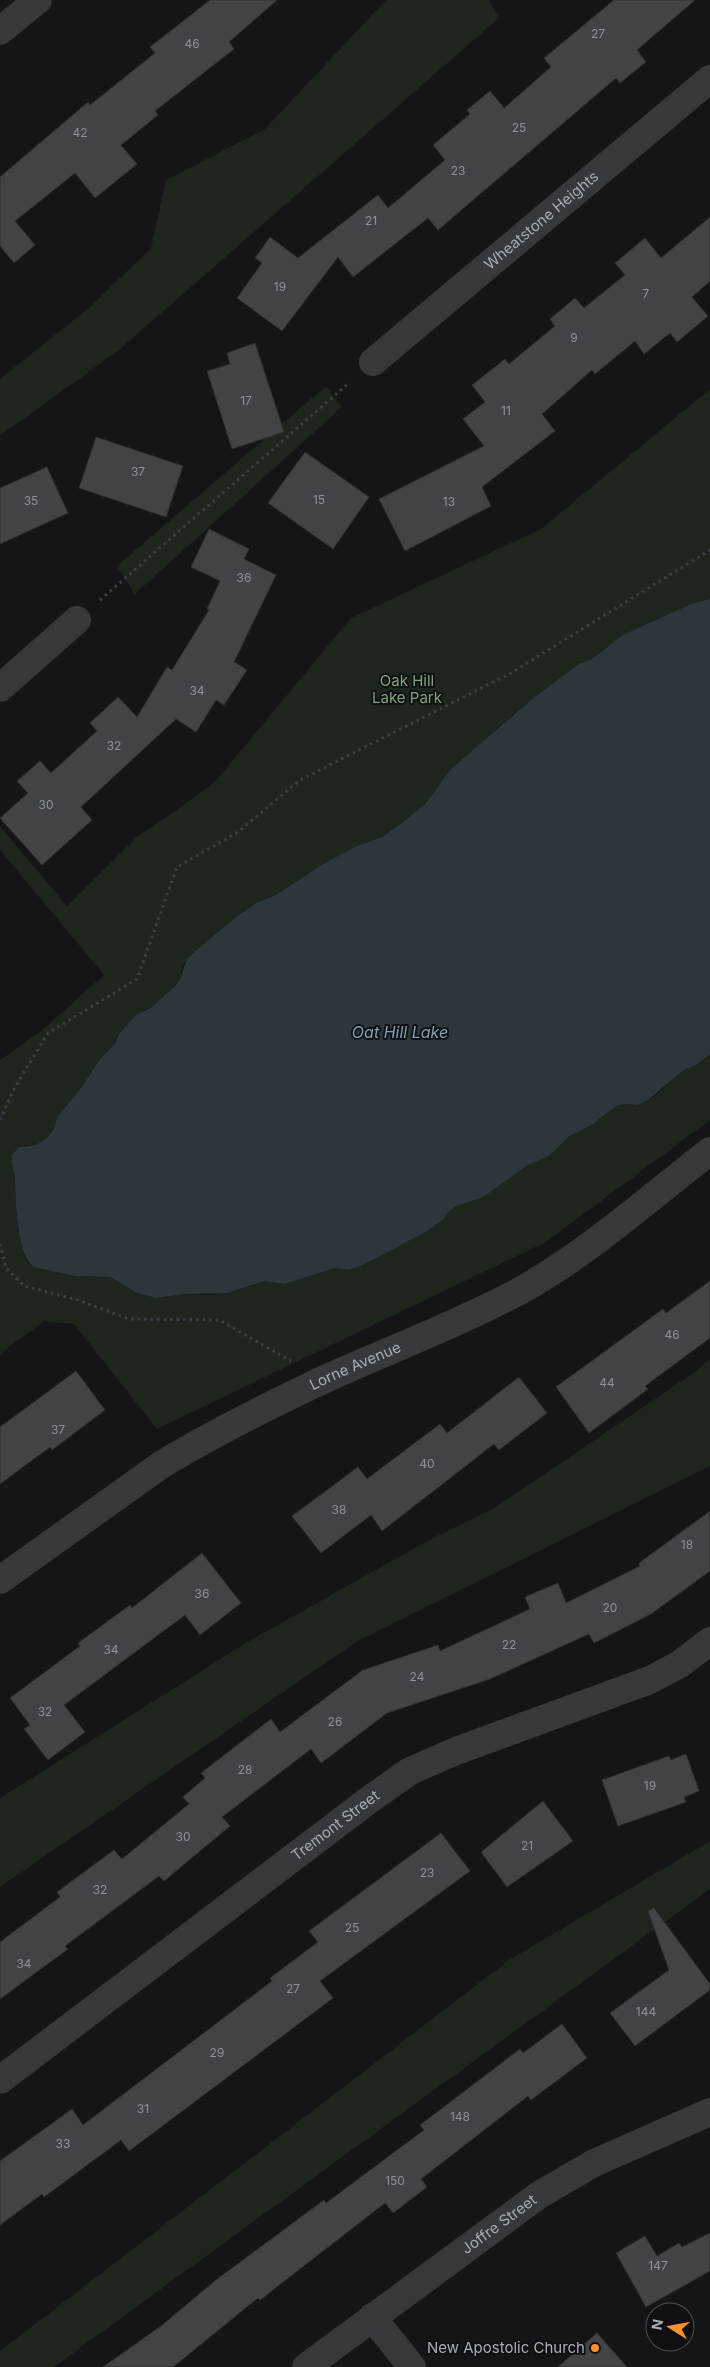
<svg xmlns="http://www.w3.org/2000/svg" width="710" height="2367" viewBox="0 0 710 2367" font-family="Inter,sans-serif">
	<rect width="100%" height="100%" fill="#151517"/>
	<g fill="#1d251d">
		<path d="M 386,0 L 489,0 L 499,18 L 120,349 L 0,436 L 0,379 L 90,307 L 151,248 L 166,180 L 265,129 Z"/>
		<path d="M 326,386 L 342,407 L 135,594 L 117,566 Z"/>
		<path d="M 710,389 L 710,599 L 693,603 L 654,621 L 603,649 L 590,660 L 580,663 L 532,699 L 495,730 L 426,803 L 402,823 L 382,837 L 310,874 L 276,895 L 256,903 L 236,917 L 184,964 L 180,979 L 166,995 L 152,1007 L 144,1010 L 115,1040 L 114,1045 L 100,1059 L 81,1088 L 58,1116 L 53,1130 L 47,1138 L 36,1145 L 25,1146 L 12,1154 C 10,1165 15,1171 15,1181 C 16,1208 16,1238 28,1263 L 86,1277 L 110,1277 L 137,1293 L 156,1298 L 185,1294 L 210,1295 L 237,1290 L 265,1281 L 284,1284 L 335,1268 L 348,1270 L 429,1230 L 444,1219 L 447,1213 L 455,1207 L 483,1197 L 496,1186 L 528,1165 L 542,1159 L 568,1137 L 600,1119 L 615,1107 L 624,1104 L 638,1105 L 656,1095 L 684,1070 L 698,1064 L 710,1054 L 710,1120 L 546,1242 L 157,1429 L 74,1324 L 44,1321 L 0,1354 L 0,1060 L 40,1032 L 104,975 L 0,850 L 0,826 L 67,906 L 136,838 L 214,783 L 351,618 L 541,529 Z"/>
		<path d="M 710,1359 L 710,1466 L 356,1642 L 0,1887 L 0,1798 L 249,1641 L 429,1540 L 494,1508 L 692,1374 Z"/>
		<path d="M 710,1841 L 710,1889 L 54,2367 L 0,2367 L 0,2351 L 509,1960 Z"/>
	</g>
	<path fill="#2b373b" d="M 710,599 L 710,1054 L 698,1064 L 684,1070 L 648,1100 L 638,1105 L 624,1104 L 615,1107 L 593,1124 L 568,1137 L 549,1156 L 528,1165 L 483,1197 L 455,1207 L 447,1213 L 444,1219 L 429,1230 L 365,1264 L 348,1270 L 335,1268 L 284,1284 L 265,1281 L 227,1293 L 185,1294 L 156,1298 L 137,1293 L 110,1277 L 75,1276 L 34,1267 C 16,1255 16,1201 15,1181 C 15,1171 10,1165 12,1154 L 20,1147 L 36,1145 L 47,1138 L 53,1130 L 58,1116 L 81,1088 L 100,1059 L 114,1045 L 119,1034 L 136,1015 L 152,1007 L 176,985 L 180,979 L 187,959 L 199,948 L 236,917 L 256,903 L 276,895 L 323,864 L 355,847 L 382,837 L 402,823 L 426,803 L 451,769 L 532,699 L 580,663 L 590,660 L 623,635 L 693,603 Z"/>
	<g fill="#414347" stroke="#2f2f33">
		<path d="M 210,0 L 277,0 L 229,42 L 234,49 L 155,111 L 158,115 L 121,145 L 137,164 L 95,198 L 75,173 L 15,221 L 35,245 L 14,263 L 0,246 L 0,177 L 88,102 L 90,105 L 155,53 L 150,47 Z"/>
		<path d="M 614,0 L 695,0 L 637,50 L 646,62 L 620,83 L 616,78 L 438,230 L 428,218 L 353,277 L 338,257 L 282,331 L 237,298 L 262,263 L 255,258 L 270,237 L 298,258 L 378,195 L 388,208 L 445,160 L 433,145 L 470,114 L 467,110 L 490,91 L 504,108 L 551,67 L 544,58 Z"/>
		<path d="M 710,217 L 710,281 L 692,297 L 708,316 L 677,342 L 670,333 L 644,354 L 635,341 L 595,374 L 592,370 L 542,414 L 555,431 L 482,487 L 491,506 L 405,551 L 379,499 L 484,446 L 463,419 L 485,402 L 472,385 L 505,359 L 509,364 L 555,326 L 550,319 L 575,298 L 584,308 L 625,275 L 615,263 L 645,238 L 661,258 Z"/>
		<path d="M 255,343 L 284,432 L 232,449 L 207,371 L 230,364 L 227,353 Z"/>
		<path d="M 96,437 L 183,466 L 166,517 L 79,488 Z"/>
		<path d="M 305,452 L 369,497 L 333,549 L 268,503 Z"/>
		<path d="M 47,467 L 68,513 L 0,544 L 0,488 Z"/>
		<path d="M 209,529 L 249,549 L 244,559 L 276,575 L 234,662 L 247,670 L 224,705 L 216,700 L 196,732 L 176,719 L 81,807 L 92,820 L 42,865 L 0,818 L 28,793 L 17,781 L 40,761 L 51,773 L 97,731 L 90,723 L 118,697 L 137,717 L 167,667 L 172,670 L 209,610 L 207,609 L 220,581 L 191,567 Z"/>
		<path d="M 710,1281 L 710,1338 L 645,1386 L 648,1389 L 589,1433 L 556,1387 L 663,1309 L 666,1313 Z"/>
		<path d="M 76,1371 L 105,1410 L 52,1450 L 50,1447 L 0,1484 L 0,1427 Z"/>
		<path d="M 519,1377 L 547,1413 L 499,1450 L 494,1444 L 382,1531 L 371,1515 L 321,1553 L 292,1516 L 358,1467 L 367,1479 L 440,1424 L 447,1433 Z"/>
		<path d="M 710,1511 L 710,1571 L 651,1614 L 594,1643 L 589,1634 L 490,1679 L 387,1713 L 321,1763 L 311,1749 L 222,1817 L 230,1826 L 164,1881 L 159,1876 L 65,1946 L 68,1949 L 0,1999 L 0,1942 L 60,1897 L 57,1892 L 114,1850 L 122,1859 L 189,1804 L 183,1797 L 205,1778 L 201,1773 L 271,1719 L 280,1732 L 363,1670 L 438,1645 L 440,1651 L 530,1609 L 525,1597 L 558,1583 L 566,1603 L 640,1566 L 639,1563 Z"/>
		<path d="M 202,1553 L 241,1603 L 200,1635 L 185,1615 L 64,1705 L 85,1732 L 48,1760 L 24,1729 L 30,1725 L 10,1698 L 80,1646 L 78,1643 L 130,1605 L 132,1608 Z"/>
		<path d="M 686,1754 L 699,1791 L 684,1797 L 686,1802 L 618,1826 L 602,1780 L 669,1756 L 671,1760 Z"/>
		<path d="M 543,1801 L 573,1841 L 507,1887 L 481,1852 Z"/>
		<path d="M 441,1833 L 470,1871 L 320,1981 L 333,1998 L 129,2151 L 121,2140 L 44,2197 L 42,2194 L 0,2225 L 0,2161 L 72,2109 L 83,2125 L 272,1981 L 270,1978 L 318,1942 L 309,1931 Z"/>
		<path d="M 654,1908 L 710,1984 L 710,1990 L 635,2046 L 610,2013 L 669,1970 L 648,1911 Z"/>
		<path d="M 562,2024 L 587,2058 L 531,2100 L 528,2096 L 421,2179 L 427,2187 L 393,2213 L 385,2203 L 260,2300 L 258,2298 L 173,2367 L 103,2367 L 161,2326 L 216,2280 L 324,2200 L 326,2203 L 424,2130 L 420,2125 L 520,2049 L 523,2053 Z"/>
		<path d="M 710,2233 L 710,2271 L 646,2307 L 616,2253 L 645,2236 L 657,2256 L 679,2243 L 682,2247 Z"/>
		<path d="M 597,2333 L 627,2367 L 558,2367 Z"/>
	</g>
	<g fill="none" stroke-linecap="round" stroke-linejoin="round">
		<g stroke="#3c3f43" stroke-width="3" stroke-dasharray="2.5 4" stroke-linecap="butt">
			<path d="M 100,600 L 350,382"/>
			<path d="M 0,1120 L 15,1087 L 48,1033 L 137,979 L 177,867 L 238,832 L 300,780 L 511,673 L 710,550"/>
			<path d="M 0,1244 L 6,1268 L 24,1286 L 78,1300 L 129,1319 L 219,1320 L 291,1361"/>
		</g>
		<g stroke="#36383c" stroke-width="28">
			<path d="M 0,31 L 38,0"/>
			<path id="s1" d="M 373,362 L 710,79"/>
			<path d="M 0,688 L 77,620"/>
			<path id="s2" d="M 0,1580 L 161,1465 C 213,1433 270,1405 325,1379 C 389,1350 456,1325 518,1292 C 587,1254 648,1199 710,1151"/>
			<path id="s3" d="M 0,2080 L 369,1800 L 410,1771 L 456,1751 L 650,1680 L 680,1664 L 710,1641"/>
			<path d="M 372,2317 L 412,2367"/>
			<path id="s4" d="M 306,2367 L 539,2195 L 594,2163 L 710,2112"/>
		</g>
	</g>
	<circle fill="#f6912e" stroke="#101012" stroke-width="2" cx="595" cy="2348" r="5"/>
	<g text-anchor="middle" stroke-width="4" stroke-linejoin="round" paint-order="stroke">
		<g font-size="12" fill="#8d939b">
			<text x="598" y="38">27</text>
			<text x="192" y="48">46</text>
			<text x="519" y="132">25</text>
			<text x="80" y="137">42</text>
			<text x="458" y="175">23</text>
			<text x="371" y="225">21</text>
			<text x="280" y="291">19</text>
			<text x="646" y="298">7</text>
			<text x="574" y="342">9</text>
			<text x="246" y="405">17</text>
			<text x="506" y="415">11</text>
			<text x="138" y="476">37</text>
			<text x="319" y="504">15</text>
			<text x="31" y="505">35</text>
			<text x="449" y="506">13</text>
			<text x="244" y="582">36</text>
			<text x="197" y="695">34</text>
			<text x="114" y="750">32</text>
			<text x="46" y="809">30</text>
			<text x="672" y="1339">46</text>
			<text x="607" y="1387">44</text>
			<text x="58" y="1434">37</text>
			<text x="427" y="1468">40</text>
			<text x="339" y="1514">38</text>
			<text x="687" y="1549">18</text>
			<text x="202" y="1598">36</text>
			<text x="610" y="1612">20</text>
			<text x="509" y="1649">22</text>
			<text x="111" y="1654">34</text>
			<text x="417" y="1681">24</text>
			<text x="45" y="1716">32</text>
			<text x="335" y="1726">26</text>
			<text x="245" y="1774">28</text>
			<text x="650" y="1790">19</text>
			<text x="183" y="1841">30</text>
			<text x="527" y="1850">21</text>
			<text x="427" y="1877">23</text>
			<text x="100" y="1894">32</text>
			<text x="352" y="1932">25</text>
			<text x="24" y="1968">34</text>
			<text x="293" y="1993">27</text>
			<text x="646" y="2016">144</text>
			<text x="217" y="2057">29</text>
			<text x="143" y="2113">31</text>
			<text x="460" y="2121">148</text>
			<text x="63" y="2148">33</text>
			<text x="395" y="2185">150</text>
			<text x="658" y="2270">147</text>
		</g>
		<g font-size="15" fill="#a6aeb7" stroke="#101012">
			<text dy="5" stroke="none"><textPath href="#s1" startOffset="220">Wheatstone Heights</textPath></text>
			<text dy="5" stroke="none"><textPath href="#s2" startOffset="416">Lorne Avenue</textPath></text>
			<text dy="5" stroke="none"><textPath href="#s3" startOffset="421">Tremont Street</textPath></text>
			<text dy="5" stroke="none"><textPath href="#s4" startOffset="240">Joffre Street</textPath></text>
		</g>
		<g font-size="15" fill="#81a37d" stroke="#101012">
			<text x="407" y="686">Oak Hill<tspan x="407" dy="17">Lake Park</tspan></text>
		</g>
		<g font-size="15" fill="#a6aeb7" stroke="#101012" text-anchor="end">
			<text x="585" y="2353">New Apostolic Church</text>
		</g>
		<g font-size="16" font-style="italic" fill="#7ca3b3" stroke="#101012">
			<text x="400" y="1038">Oat Hill Lake</text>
		</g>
	</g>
	<g transform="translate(670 2327) rotate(281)"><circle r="24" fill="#101012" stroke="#4c4f54"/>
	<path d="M0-4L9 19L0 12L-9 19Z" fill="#f6912e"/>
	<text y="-8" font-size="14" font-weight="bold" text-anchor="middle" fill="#a6aeb7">N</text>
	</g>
</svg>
